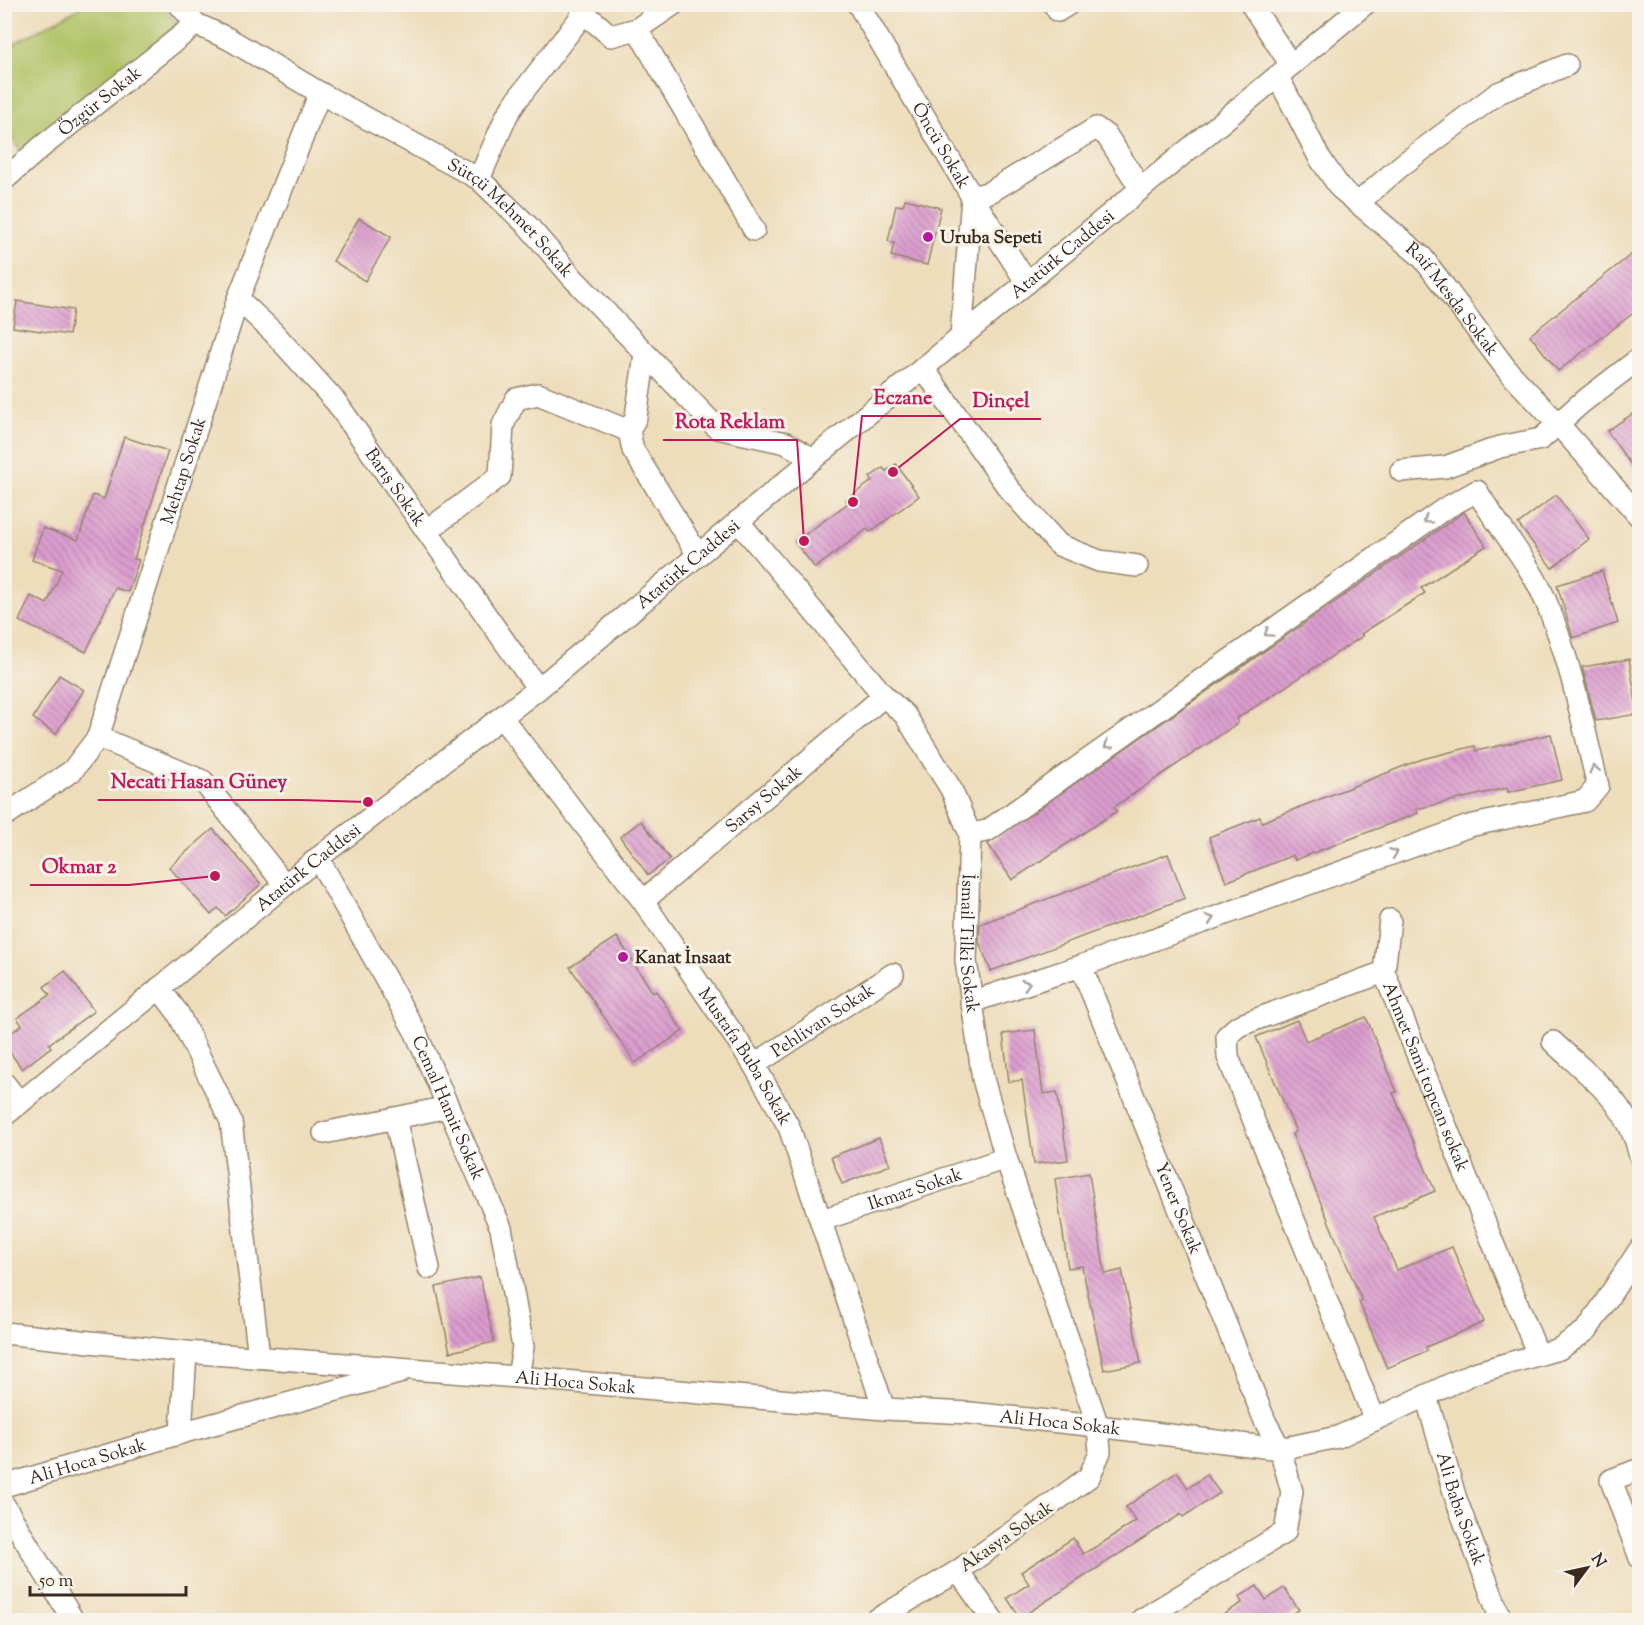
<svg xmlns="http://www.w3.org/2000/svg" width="1644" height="1625" viewBox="0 0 1644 1625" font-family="'Sorts Mill Goudy',serif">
	<defs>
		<pattern id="building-back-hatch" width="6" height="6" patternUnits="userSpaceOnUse" patternTransform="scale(1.5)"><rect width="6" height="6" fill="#db9ccf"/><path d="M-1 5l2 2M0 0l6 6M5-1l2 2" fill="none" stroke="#b37fa7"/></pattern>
	</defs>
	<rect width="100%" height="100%" fill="#f7f3e8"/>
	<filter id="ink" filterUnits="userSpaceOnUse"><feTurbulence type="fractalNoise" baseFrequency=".0167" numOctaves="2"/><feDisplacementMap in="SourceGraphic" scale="12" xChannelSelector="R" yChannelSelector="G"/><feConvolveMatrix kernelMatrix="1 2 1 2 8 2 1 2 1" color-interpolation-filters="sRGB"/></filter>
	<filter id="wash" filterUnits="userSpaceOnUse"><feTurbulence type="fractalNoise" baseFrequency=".008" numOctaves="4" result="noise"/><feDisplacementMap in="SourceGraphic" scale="24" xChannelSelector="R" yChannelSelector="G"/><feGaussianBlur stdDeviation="1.35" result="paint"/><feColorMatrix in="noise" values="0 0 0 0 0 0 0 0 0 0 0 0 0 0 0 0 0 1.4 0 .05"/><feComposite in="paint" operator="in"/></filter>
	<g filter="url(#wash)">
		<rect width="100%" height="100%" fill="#edb"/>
		<path fill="#afc164" stroke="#757641" stroke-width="1.5" d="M 85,5 L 161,5 L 178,25 L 22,154 L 5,128 L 4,49 Z"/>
		<g id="blocks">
			<g fill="url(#building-back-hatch)">
				<path d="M 905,199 L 941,208 L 927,265 L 891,256 L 894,243 L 888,241 L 896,205 L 903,206 Z"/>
				<path d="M 359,218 L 391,237 L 365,281 L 333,261 Z"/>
				<path d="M 1633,253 L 1640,262 L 1640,308 L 1558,371 L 1530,335 Z"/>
				<path d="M 17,301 L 73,310 L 69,335 L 13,327 Z"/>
				<path d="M 1640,409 L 1640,478 L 1607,431 Z"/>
				<path d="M 124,437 L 168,451 L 134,559 L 139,560 L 128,592 L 115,588 L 86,652 L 19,621 L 31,596 L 47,604 L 62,570 L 32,560 L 43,528 L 78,540 L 93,495 L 104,499 Z"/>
				<path d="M 896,464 L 919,496 L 870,532 L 867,529 L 815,568 L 795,542 L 848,503 L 846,500 L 872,481 L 870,477 L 883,468 L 886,471 Z"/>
				<path d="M 1556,495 L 1589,539 L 1552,568 L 1518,524 Z"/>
				<path d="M 1464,512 L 1486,546 L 1421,588 L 1425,593 L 1361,634 L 1363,636 L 1236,719 L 1238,723 L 1114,807 L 1117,811 L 1012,880 L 988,844 Z"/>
				<path d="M 1602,571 L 1618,623 L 1573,638 L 1557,585 Z"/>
				<path d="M 1629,659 L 1638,714 L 1596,721 L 1582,667 Z"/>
				<path d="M 59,675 L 84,690 L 56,734 L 33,718 Z"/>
				<path d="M 1551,734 L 1562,780 L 1508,792 L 1507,788 L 1416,809 L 1418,813 L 1295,860 L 1293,855 L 1226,882 L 1209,837 L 1260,817 L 1262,822 L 1422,759 L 1475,746 L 1476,751 Z"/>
				<path d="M 641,821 L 670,859 L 648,875 L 620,837 Z"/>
				<path d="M 213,829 L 261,884 L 225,916 L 218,908 L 211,915 L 169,867 Z"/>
				<path d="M 1168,854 L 1185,898 L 991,971 L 979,942 L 980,924 Z"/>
				<path d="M 617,937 L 653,993 L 656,991 L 683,1031 L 635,1063 L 570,967 Z"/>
				<path d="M 65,971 L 94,1011 L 49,1044 L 51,1047 L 22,1069 L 4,1044 L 4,1038 L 22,1025 L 17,1018 L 50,995 L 44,987 Z"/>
				<path d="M 1366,1017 L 1397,1092 L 1393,1093 L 1435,1191 L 1374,1217 L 1397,1270 L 1452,1247 L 1484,1322 L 1426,1347 L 1427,1351 L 1387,1368 L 1359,1302 L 1362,1301 L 1292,1134 L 1296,1132 L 1256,1037 L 1297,1020 L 1306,1041 Z"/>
				<path d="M 1035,1030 L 1043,1094 L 1057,1092 L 1068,1160 L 1034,1164 L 1022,1080 L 1009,1082 L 1003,1034 Z"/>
				<path d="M 879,1138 L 890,1165 L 842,1184 L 831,1157 Z"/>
				<path d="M 1089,1173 L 1105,1274 L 1122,1270 L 1141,1363 L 1104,1370 L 1082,1266 L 1068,1268 L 1055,1179 Z"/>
				<path d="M 480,1277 L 494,1342 L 450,1352 L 436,1287 Z"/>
				<path d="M 1177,1472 L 1188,1488 L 1207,1475 L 1220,1493 L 1183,1517 L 1181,1514 L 1020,1618 L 1007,1598 L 1029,1584 L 1021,1572 L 1073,1538 L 1083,1554 L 1104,1542 L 1136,1521 L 1126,1507 Z"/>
				<path d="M 1257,1586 L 1266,1600 L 1284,1588 L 1299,1610 L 1282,1620 L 1214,1620 L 1242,1603 L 1239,1597 Z"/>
			</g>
		</g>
	</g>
	<g filter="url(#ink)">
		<use href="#blocks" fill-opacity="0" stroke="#94846c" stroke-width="1.5"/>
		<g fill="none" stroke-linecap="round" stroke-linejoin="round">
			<g stroke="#94846c" stroke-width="24">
				<g id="minor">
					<path id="s1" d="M 179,4 L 196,24 L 229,39 L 320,93 L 479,179 L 528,226 L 572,277 L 717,428 L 786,443 L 813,459"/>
					<path d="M 579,4 L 584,13 L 611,36 L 637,29 L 674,4"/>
					<path id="s2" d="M 858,4 L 972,197 L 1027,283"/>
					<path d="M 1054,4 L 1058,11 L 1069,4"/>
					<path d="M 1251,4 L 1291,65"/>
					<path d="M 637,29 L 754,230"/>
					<path id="s3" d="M 1278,77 L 1319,157 L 1340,188 L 1422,257 L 1508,371 L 1559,425 L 1640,517"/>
					<path d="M 479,179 L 507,115 L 519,97 L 584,13"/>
					<path id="s4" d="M 4,180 L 39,149 L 196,24"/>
					<path d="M 1358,203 L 1402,165 L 1498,93 L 1567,65"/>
					<path id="s5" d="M 238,299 L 273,332 L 336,402 L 538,689"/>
					<path d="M 961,337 L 972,197 L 990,192 L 1096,128 L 1107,136 L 1141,189"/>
					<path d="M 645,354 L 636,417 L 629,431 L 633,450 L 698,555"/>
					<path d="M 923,368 L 1009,489 L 1059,545 L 1099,561 L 1137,566"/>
					<path d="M 1401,471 L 1445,467 L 1500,447 L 1541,439 L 1580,404 L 1640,358"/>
					<path id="s6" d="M 738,521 L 884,696 L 905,715 L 951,789 L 970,834 L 966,961 L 983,1079 L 1006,1158 L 1098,1426 L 1100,1452 L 1089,1477 L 958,1571 L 876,1620"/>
					<path d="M 427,531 L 500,476 L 503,425 L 516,399 L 538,394 L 629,431"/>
					<path id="s7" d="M 502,718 L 643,901 L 754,1065 L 789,1127 L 884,1409"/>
					<path d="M 98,737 L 203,781 L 285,885"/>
					<path id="s8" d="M 4,816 L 72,771 L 98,737 L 238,299 L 320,93"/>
					<path d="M 970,834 L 987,831 L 1444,509 L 1477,491 C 1499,529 1531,563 1547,604 C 1571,662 1583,725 1598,786 L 1585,801 L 1469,826 L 1081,966 L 971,1002"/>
					<path id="s9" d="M 318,858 L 416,1033 L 501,1228 L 523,1347 L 518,1377"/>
					<path id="s10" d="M 643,901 L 884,696"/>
					<path id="s11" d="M 1081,966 L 1265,1421 L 1280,1449 L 1292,1492 L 1285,1532 L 1141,1620"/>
					<path d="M 1384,972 L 1390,920"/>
					<path d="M 159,988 L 178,1013 L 231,1121 L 259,1357"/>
					<path d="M 1553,1042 C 1592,1079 1628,1101 1640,1156"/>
					<path id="s12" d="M 754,1065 L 893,974"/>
					<path d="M 4,1083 L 20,1103"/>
					<path id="s13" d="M 4,1116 L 318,858 L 538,689 L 813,459 L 1365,4"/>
					<path d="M 395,1118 L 429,1268"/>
					<path d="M 324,1133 L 448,1107"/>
					<path id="s14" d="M 822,1220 L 1006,1158"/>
					<path id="s15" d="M 4,1333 L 186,1352 L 518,1377 L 884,1409 L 970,1413 L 1098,1426 L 1280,1449 L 1338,1437 L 1474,1373 L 1559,1349 L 1587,1330 L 1640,1249"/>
					<path id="s16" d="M 1426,1396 L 1456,1499 L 1501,1620"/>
					<path id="s17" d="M 1375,1420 L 1228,1057 L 1227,1036 L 1238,1026 L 1384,972 L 1538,1355"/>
					<path d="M 181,1433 L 186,1352"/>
					<path d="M 1640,1469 L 1611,1480 L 1640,1558"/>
					<path id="s18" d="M 4,1486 L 181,1433 L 399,1373"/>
					<path d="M 4,1505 L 73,1620"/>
					<path d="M 958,1571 L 993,1620"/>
				</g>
			</g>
			<use href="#minor" stroke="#fff" stroke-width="21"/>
		</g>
		<defs><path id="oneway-chevron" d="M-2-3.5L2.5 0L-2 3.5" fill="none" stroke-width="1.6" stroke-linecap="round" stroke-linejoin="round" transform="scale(1.5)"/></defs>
		<g stroke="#a79f9a">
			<use href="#oneway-chevron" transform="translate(1427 520) rotate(145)"/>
			<use href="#oneway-chevron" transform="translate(1268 633) rotate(145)"/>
			<use href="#oneway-chevron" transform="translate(1108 745) rotate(145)"/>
			<use href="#oneway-chevron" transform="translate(1594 769) rotate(-104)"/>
			<use href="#oneway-chevron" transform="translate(1394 853) rotate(-20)"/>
			<use href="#oneway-chevron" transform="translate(1210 919) rotate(-20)"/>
			<use href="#oneway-chevron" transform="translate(1026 984) rotate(-18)"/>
		</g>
	</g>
	<g fill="#b5179e" stroke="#f7f3e8" stroke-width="2">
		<circle cx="928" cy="237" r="6"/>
		<circle cx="623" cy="957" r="6"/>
	</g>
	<g text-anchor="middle" stroke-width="6" stroke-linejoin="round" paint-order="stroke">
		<g font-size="18" fill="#3b2a1e" stroke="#f7f3e8">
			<text dy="6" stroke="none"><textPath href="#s4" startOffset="124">Özgür Sokak</textPath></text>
			<text dy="6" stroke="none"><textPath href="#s2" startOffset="164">Öncü Sokak</textPath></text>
			<text dy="6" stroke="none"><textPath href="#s1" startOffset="398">Sütçü Mehmet Sokak</textPath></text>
			<text dy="6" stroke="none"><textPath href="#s13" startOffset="1365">Atatürk Caddesi</textPath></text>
			<text dy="6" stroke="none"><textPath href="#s3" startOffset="286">Raif Mesda Sokak</textPath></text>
			<text dy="6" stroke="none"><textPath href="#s8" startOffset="404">Mehtap Sokak</textPath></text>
			<text dy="6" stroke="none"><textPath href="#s5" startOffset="246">Barış Sokak</textPath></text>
			<text dy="6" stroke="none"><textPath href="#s13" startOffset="879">Atatürk Caddesi</textPath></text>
			<text dy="6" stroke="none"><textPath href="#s10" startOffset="158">Sarsy Sokak</textPath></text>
			<text dy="6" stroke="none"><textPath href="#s13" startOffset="393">Atatürk Caddesi</textPath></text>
			<text dy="6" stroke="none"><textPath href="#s6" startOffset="502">İsmail Tilki Sokak</textPath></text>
			<text dy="6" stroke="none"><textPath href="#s12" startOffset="82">Pehlivan Sokak</textPath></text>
			<text dy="6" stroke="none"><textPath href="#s7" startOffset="417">Mustafa Buba Sokak</textPath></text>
			<text dy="6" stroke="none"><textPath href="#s17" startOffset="696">Ahmet Sami topcan sokak</textPath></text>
			<text dy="6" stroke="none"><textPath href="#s9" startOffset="282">Cemal Hamit Sokak</textPath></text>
			<text dy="6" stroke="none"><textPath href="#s14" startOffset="98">Ikmaz Sokak</textPath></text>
			<text dy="6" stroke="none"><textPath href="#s11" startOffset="261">Yener Sokak</textPath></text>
			<text dy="6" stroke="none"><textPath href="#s15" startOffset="574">Ali Hoca Sokak</textPath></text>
			<text dy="6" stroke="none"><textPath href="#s15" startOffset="1060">Ali Hoca Sokak</textPath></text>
			<text dy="6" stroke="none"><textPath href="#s18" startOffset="87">Ali Hoca Sokak</textPath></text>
			<text dy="6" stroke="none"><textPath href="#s16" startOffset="118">Ali Baba Sokak</textPath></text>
			<text transform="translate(1006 1536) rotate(-35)" y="6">Akasya Sokak</text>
		</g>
		<g font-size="18" font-weight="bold" fill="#3b2a1e" stroke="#f7f3e8" text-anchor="start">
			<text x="940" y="243">Uruba Sepeti</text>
			<text x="635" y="963">Kanat İnsaat</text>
		</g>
	</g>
	<path fill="none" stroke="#c2185b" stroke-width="2" d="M853 502L862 416H944M893 472L960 419H1041M804 541L797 440H663M368 802L299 800H98M215 876L129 885H30"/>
	<g fill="#c2185b" stroke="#f7f3e8" stroke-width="2">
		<circle cx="853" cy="502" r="6"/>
		<circle cx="893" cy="472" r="6"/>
		<circle cx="804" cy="541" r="6"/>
		<circle cx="368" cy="802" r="6"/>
		<circle cx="215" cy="876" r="6"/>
	</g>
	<g font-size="20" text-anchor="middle" font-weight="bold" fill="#c2185b" stroke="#f7f3e8" stroke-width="6" stroke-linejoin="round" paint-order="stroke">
		<text x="903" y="404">Eczane</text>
		<text x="1001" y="407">Dinçel</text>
		<text x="730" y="428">Rota Reklam</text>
		<text x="199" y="788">Necati Hasan Güney</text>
		<text x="79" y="873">Okmar 2</text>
	</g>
	<rect width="1644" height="1625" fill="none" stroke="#f7f3e8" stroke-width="24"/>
	<g transform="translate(1587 1568) rotate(57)" stroke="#f7f3e8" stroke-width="4.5" paint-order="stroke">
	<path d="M0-4.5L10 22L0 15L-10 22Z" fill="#3b2a1e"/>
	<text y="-9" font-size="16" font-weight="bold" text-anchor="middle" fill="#3b2a1e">N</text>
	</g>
	<path d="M30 1586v9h156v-9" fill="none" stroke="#3b2a1e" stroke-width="3"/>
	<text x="39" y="1586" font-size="18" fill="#3b2a1e" stroke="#f7f3e8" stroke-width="4.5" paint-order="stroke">50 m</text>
</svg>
